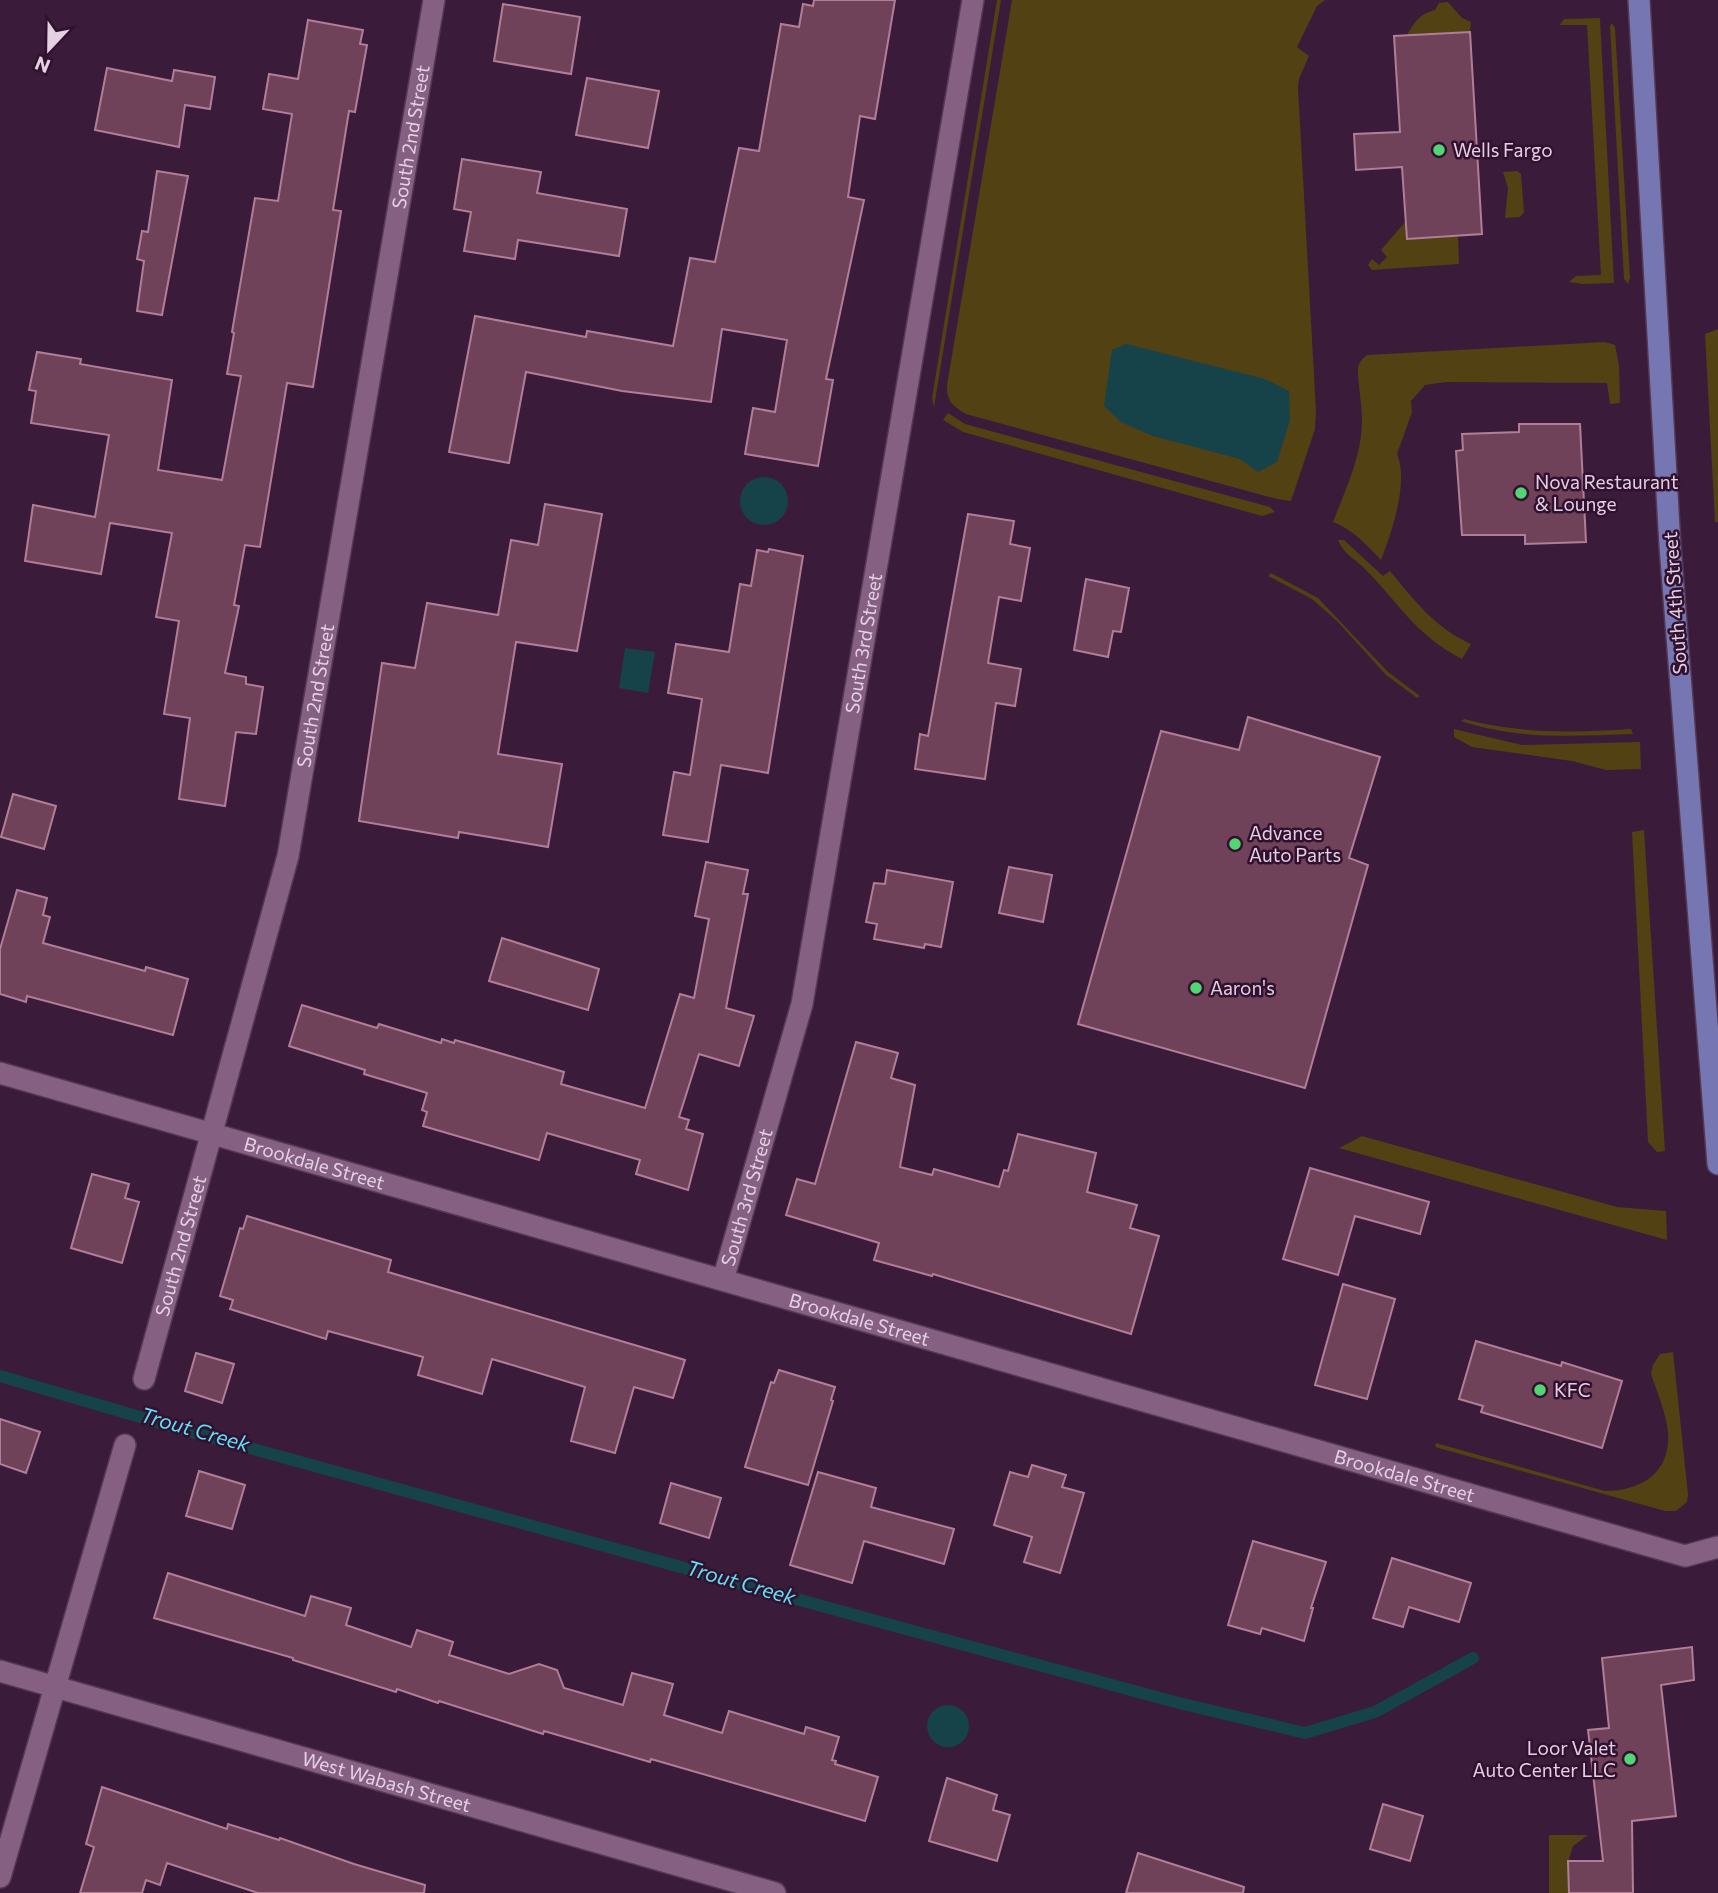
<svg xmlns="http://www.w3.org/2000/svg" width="1718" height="1893" viewBox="0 0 1718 1893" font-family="Commissioner,sans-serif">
	<rect width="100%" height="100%" fill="#3b1b3a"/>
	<g fill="#514113">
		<path d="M 997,0 L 1001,0 L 934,407 L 932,398 Z"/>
		<path d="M 1012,0 L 1325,0 L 1317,6 L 1297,47 L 1309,56 L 1299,79 L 1298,88 L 1316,411 L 1315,429 L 1291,501 L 1277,499 L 966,414 C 953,406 946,401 947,385 Z"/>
		<path d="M 1448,2 L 1462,18 L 1471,22 L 1470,32 L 1407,35 C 1415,22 1419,14 1435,10 L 1439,3 Z"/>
		<path d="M 1600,18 L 1614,283 L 1583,284 L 1569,282 L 1576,276 L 1601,275 L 1587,25 L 1560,25 L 1564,19 Z"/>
		<path d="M 1612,23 L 1615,28 L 1630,278 L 1628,284 L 1624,279 L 1610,26 Z"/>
		<path d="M 1517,171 L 1521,174 L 1524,212 L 1520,217 L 1505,218 L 1508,188 L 1503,172 Z"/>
		<path d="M 1406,221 L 1407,239 L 1458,236 L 1459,264 L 1372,270 L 1368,265 L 1372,259 L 1379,265 L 1387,257 L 1381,250 Z"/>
		<path d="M 1718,329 L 1718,522 L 1715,522 L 1705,334 Z"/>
		<path d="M 1605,342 L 1615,345 L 1619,365 L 1620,403 L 1610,404 L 1607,383 L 1446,382 L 1425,385 L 1411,401 L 1412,412 L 1397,454 C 1409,481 1392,532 1381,560 C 1367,545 1352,529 1333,522 C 1346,489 1363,453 1362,417 C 1362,405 1357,377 1358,368 C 1359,362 1363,358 1367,355 Z"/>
		<path d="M 948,413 L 965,424 L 1270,507 L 1275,512 L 1262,516 L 963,432 L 943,420 Z"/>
		<path d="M 1338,540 L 1344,540 L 1383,576 L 1390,571 C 1414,600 1435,628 1471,644 L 1462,659 C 1417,636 1400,605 1367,571 C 1356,559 1344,555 1338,540 Z"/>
		<path d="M 1271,573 L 1318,598 L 1388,672 L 1420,696 L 1417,698 L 1386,675 L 1338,622 L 1312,599 L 1268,576 Z"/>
		<path d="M 1464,719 C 1520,734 1574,733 1631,729 L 1633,734 C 1574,736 1518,740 1461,721 Z"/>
		<path d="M 1454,729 L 1522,745 L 1640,742 L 1641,769 L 1606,770 L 1572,761 L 1472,747 L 1454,737 Z"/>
		<path d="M 1644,830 L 1665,1151 L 1657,1152 L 1648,1142 L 1632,832 Z"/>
		<path d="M 1362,1136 L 1617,1207 L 1666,1211 L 1667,1240 L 1339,1148 Z"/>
		<path d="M 1673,1352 L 1688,1494 L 1687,1502 L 1676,1511 L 1665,1511 L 1435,1447 L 1436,1443 L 1605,1491 C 1641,1491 1671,1473 1668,1432 C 1666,1413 1657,1392 1651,1374 L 1653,1365 L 1660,1354 Z"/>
		<path d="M 1549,1835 L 1588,1835 L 1573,1846 L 1568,1862 L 1569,1893 L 1549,1893 Z"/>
	</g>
	<g fill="#16434a">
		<path d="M 1126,344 L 1265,379 L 1289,391 L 1290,420 L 1277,462 L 1258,472 L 1240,459 L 1153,436 L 1121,422 L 1104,406 L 1112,350 Z"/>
		<circle cx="764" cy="501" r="24"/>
		<path d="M 625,648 L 655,652 L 648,693 L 619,688 Z"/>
		<circle cx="948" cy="1726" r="21"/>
	</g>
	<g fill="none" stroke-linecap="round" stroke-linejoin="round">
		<path stroke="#16434a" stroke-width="12" d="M 0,1376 L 181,1429 L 880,1622 L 1175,1702 L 1305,1733 L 1375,1712 L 1473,1658"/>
	</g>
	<g fill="#6f4259" stroke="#b07e96" stroke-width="2">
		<path d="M 814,0 L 895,0 L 875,119 L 860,116 L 848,197 L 864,200 L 826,379 L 833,380 L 818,466 L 745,454 L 753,408 L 775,412 L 787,340 L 722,329 L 711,402 L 622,391 L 526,372 L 509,463 L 449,452 L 475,316 L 586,337 L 587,331 L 673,346 L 690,258 L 715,262 L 739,148 L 759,151 L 781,24 L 799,27 L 803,4 L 813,6 Z"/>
		<path d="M 503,4 L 580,17 L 571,74 L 494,61 Z"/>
		<path d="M 308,20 L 363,30 L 360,44 L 367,45 L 355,112 L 349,111 L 333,210 L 341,211 L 313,387 L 287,383 L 260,547 L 245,545 L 234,605 L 239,606 L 225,673 L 246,677 L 246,684 L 263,687 L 256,734 L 236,732 L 225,806 L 179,799 L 190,718 L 164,714 L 179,621 L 156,617 L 172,533 L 110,523 L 101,574 L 25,561 L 33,505 L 95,517 L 109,435 L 31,423 L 36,391 L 29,390 L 37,352 L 81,359 L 80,364 L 172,380 L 158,470 L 222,480 L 241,376 L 227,374 L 234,333 L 232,332 L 255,198 L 278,201 L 292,114 L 263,109 L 269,74 L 298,79 Z"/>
		<path d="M 1470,32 L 1482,234 L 1407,239 L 1402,167 L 1356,170 L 1354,134 L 1400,132 L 1394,36 Z"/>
		<path d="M 107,68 L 172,81 L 174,70 L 215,77 L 210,109 L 185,105 L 179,147 L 95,130 Z"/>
		<path d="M 587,78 L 659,91 L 648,148 L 576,135 Z"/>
		<path d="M 462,159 L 541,172 L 537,193 L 627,209 L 619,256 L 518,240 L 515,259 L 464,251 L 471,212 L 454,209 Z"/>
		<path d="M 157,171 L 188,176 L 162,315 L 137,311 L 144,261 L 137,259 L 142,231 L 148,232 Z"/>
		<path d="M 1519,424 L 1580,424 L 1586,542 L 1525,544 L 1525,535 L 1462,535 L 1456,451 L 1463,450 L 1462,434 L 1519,432 Z"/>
		<path d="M 545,504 L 602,514 L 577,651 L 516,642 L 498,754 L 562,764 L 548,847 L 459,832 L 458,838 L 359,821 L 382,663 L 415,668 L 427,603 L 498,615 L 511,540 L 538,545 Z"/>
		<path d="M 968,514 L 1014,521 L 1010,544 L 1030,548 L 1021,601 L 999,597 L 988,663 L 1021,669 L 1015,706 L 996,703 L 985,779 L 915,769 L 920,734 L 928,736 Z"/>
		<path d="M 769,549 L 803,556 L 768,773 L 721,765 L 708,842 L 663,835 L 674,772 L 690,775 L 702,699 L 668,693 L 676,644 L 729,652 L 740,584 L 751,586 L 757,550 L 768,552 Z"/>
		<path d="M 1086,579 L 1129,588 L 1121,632 L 1113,631 L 1108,657 L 1074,650 Z"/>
		<path d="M 1248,717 L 1380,757 L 1349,858 L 1368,865 L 1305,1088 L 1078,1024 L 1161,731 L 1239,750 Z"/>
		<path d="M 13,794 L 56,806 L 44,849 L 1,837 Z"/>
		<path d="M 706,862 L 748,870 L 743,894 L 748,894 L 726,1008 L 754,1016 L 739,1066 L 699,1054 L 679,1117 L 689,1120 L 686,1129 L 703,1134 L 688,1190 L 636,1174 L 640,1160 L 547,1133 L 539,1160 L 423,1126 L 427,1112 L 422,1110 L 427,1093 L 364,1074 L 365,1070 L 289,1046 L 302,1005 L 377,1028 L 379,1024 L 441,1043 L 442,1039 L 454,1043 L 455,1040 L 564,1072 L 561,1084 L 645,1108 L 680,994 L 694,998 L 709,919 L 695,916 Z"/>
		<path d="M 1009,867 L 1052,875 L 1043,922 L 999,913 Z"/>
		<path d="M 887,870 L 953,882 L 941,947 L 925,944 L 924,948 L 874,939 L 877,924 L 866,922 L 874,883 L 885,884 Z"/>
		<path d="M 17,890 L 47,898 L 43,915 L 50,917 L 43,943 L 145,971 L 146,967 L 188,979 L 173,1035 L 27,996 L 26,1002 L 0,994 L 0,949 Z"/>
		<path d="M 502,938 L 599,969 L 588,1010 L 489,981 Z"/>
		<path d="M 856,1042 L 898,1053 L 891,1078 L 915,1085 L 900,1167 L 932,1175 L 934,1169 L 999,1187 L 1004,1170 L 1008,1171 L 1018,1134 L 1096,1153 L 1087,1192 L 1137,1205 L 1130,1228 L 1159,1236 L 1131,1334 L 933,1274 L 932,1276 L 874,1260 L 879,1243 L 786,1215 L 797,1179 L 815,1184 Z"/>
		<path d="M 1310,1168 L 1429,1202 L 1420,1234 L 1355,1216 L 1338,1275 L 1283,1259 Z"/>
		<path d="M 92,1174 L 129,1184 L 125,1198 L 139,1202 L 122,1263 L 71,1248 Z"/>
		<path d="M 247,1216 L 391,1260 L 388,1272 L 685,1360 L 673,1398 L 634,1387 L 615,1453 L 571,1441 L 585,1387 L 492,1359 L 482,1394 L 418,1375 L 423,1357 L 328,1331 L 326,1339 L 230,1309 L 233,1300 L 220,1296 L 240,1228 L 243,1229 Z"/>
		<path d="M 1343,1284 L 1395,1299 L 1367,1399 L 1315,1385 Z"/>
		<path d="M 1476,1341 L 1561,1366 L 1562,1362 L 1622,1381 L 1602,1448 L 1481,1412 L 1483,1406 L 1459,1399 Z"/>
		<path d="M 196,1353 L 234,1364 L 222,1403 L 185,1391 Z"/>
		<path d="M 779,1370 L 835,1387 L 831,1400 L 833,1401 L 808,1485 L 745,1467 L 771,1382 L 774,1383 Z"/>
		<path d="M 0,1419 L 40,1432 L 26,1473 L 0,1464 Z"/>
		<path d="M 1032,1465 L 1066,1475 L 1062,1487 L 1084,1493 L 1060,1573 L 1024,1562 L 1032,1537 L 994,1525 L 1010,1472 L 1028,1477 Z"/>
		<path d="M 199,1471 L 245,1485 L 232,1529 L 186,1516 Z"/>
		<path d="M 818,1472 L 876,1488 L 871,1507 L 954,1529 L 944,1564 L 864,1541 L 852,1583 L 790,1565 Z"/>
		<path d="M 671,1483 L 721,1498 L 709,1538 L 660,1523 Z"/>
		<path d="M 1253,1541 L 1326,1562 L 1311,1608 L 1313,1608 L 1304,1641 L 1262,1628 L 1260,1634 L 1228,1625 Z"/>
		<path d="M 1392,1558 L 1471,1583 L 1459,1622 L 1409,1607 L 1403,1627 L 1373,1618 Z"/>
		<path d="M 168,1573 L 305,1616 L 311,1596 L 351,1608 L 346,1625 L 411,1647 L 417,1630 L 453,1642 L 449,1655 L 509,1674 L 539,1664 L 557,1670 L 564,1688 L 623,1705 L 632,1673 L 673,1684 L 664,1715 L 722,1733 L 729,1711 L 804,1734 L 806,1727 L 839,1737 L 832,1760 L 836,1761 L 835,1764 L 878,1777 L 865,1821 L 651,1759 L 650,1762 L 544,1731 L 543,1734 L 439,1701 L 438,1703 L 397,1689 L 396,1692 L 293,1660 L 293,1658 L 154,1618 Z"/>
		<path d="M 1692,1647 L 1694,1680 L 1661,1685 L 1676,1816 L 1632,1821 L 1633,1893 L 1569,1893 L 1568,1861 L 1603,1861 L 1588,1730 L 1609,1728 L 1602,1658 Z"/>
		<path d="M 947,1778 L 997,1795 L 993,1810 L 1010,1815 L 997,1861 L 929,1841 Z"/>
		<path d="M 102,1787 L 227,1829 L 228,1824 L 279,1840 L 280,1838 L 354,1864 L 425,1885 L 424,1893 L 258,1893 L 167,1863 L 160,1885 L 146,1880 L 142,1893 L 80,1893 L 94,1847 L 86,1844 Z"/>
		<path d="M 1383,1804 L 1423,1816 L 1410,1861 L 1370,1849 Z"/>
		<path d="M 1138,1853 L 1244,1887 L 1243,1893 L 1126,1893 Z"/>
	</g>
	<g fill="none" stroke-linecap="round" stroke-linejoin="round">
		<g stroke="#543853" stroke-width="24">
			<g id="minor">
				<path id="s1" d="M 0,1073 L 1685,1556 L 1718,1547"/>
				<path id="s2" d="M 723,1280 L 802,1004 L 973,0"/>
				<path id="s3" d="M 144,1379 L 288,856 L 434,0"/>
				<path id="s4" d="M 0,1671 L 775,1893"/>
				<path d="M 0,1877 L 125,1445"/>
			</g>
		</g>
		<g stroke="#543853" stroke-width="24">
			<path id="primary" d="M 1639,0 L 1670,546 L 1718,1164"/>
		</g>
		<use href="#minor" stroke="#856083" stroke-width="21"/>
		<use href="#primary" stroke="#7677b2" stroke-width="21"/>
	</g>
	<g fill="#52d673" stroke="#311130" stroke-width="2.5">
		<circle cx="1439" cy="150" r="7"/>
		<circle cx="1521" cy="493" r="7"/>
		<circle cx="1235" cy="844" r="7"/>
		<circle cx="1196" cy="988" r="7"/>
		<circle cx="1540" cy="1390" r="7"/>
		<circle cx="1630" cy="1759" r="7"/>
	</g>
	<g text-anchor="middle" stroke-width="5" stroke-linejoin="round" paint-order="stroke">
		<g font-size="19" fill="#e5d0e3" stroke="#311130">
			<text dy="7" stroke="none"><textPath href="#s3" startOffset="1272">South 2nd Street</textPath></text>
			<text transform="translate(1675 603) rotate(-94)" y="7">South 4th Street</text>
			<text dy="7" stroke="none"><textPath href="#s2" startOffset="653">South 3rd Street</textPath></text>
			<text dy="7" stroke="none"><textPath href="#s3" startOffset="705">South 2nd Street</textPath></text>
			<text dy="7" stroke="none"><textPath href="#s1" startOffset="327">Brookdale Street</textPath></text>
			<text dy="7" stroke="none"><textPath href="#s2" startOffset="86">South 3rd Street</textPath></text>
			<text dy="7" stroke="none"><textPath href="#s3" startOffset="138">South 2nd Street</textPath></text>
			<text dy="7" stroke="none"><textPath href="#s1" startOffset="894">Brookdale Street</textPath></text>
			<text dy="7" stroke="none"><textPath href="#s1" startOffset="1461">Brookdale Street</textPath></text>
			<text dy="7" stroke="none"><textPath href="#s4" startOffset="402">West Wabash Street</textPath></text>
		</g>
		<g font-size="19" fill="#e5d0e3" stroke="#311130" text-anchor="start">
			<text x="1453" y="157">Wells Fargo</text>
			<text x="1535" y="489">Nova Restaurant<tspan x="1535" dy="22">&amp; Lounge</tspan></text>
			<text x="1249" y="840">Advance<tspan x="1249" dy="22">Auto Parts</tspan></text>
			<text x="1210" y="995">Aaron's</text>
			<text x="1554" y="1397">KFC</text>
			<text x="1616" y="1755" text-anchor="end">Loor Valet<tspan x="1616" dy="22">Auto Center LLC</tspan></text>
		</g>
		<g font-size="21" font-style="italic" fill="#62dff2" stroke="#311130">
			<text transform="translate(195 1430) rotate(16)" y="7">Trout Creek</text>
			<text transform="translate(741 1583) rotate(16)" y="7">Trout Creek</text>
		</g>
	</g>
	<g transform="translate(49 49) rotate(202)" stroke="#311130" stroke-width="5" paint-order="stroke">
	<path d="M0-5L12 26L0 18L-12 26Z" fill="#e5d0e3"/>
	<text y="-10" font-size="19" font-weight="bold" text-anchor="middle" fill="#e5d0e3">N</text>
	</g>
</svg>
